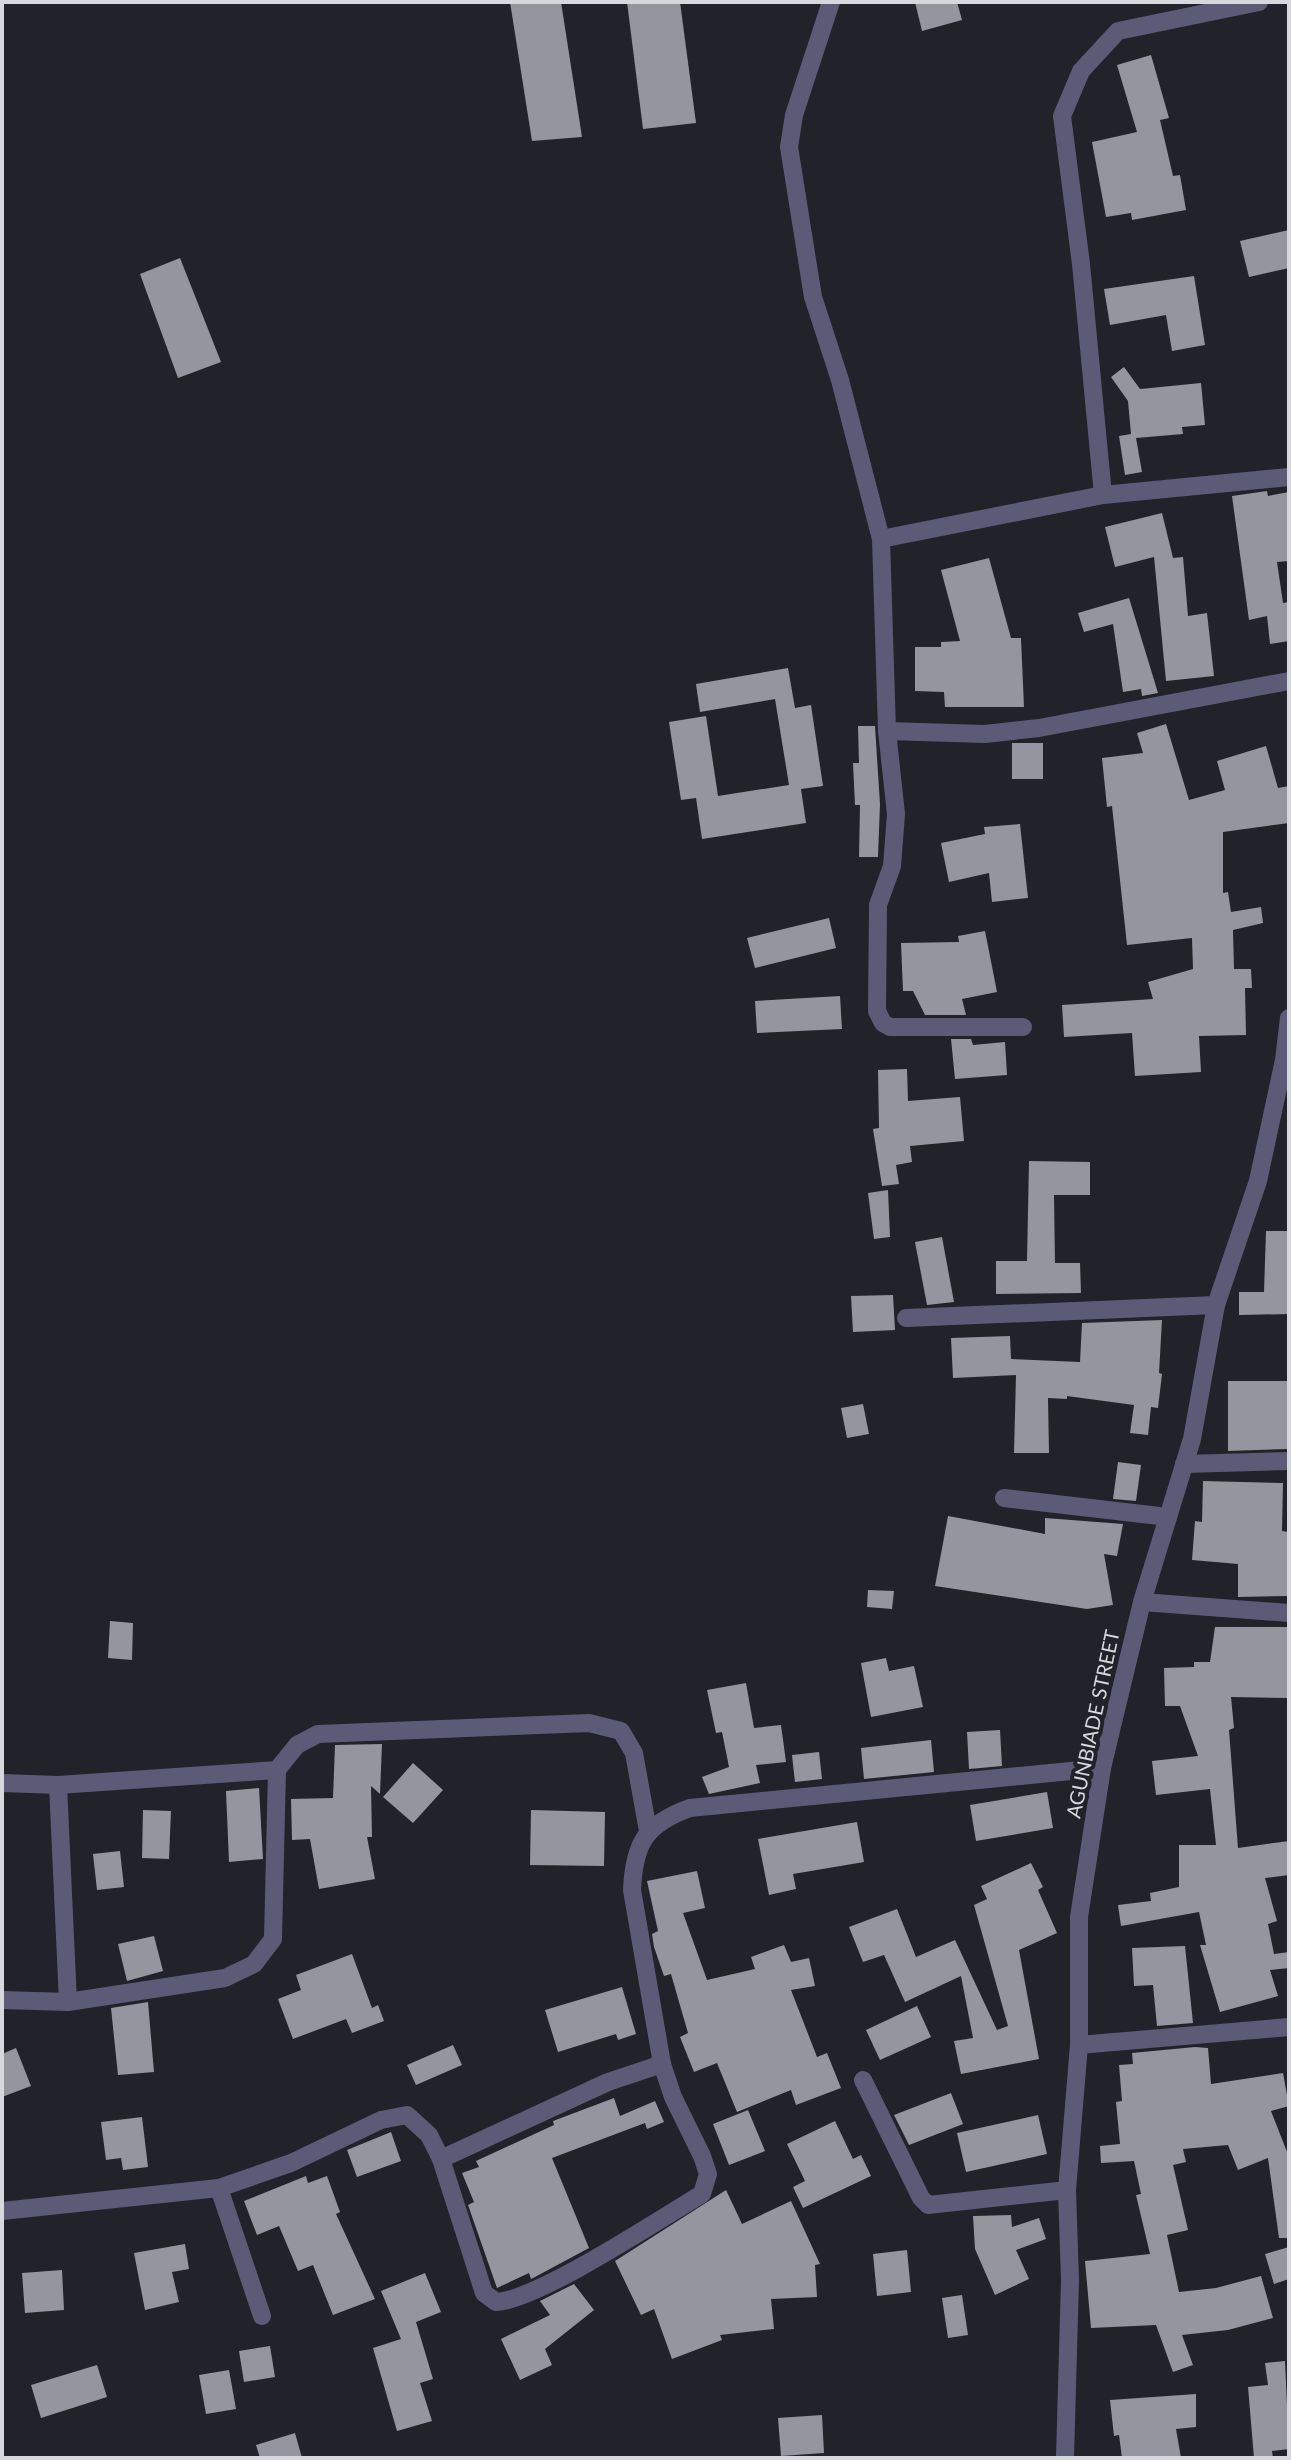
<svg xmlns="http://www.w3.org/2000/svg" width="1291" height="2460" viewBox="0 0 1291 2460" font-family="Lato,sans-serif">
	<rect width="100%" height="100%" fill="#22222a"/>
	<g fill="#9595a0">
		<path d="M 510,2 L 561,2 L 582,137 L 532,141 Z"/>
		<path d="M 627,2 L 680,2 L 696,123 L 643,129 Z"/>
		<path d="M 915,2 L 957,2 L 962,20 L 922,31 Z"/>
		<path d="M 1151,55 L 1169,118 L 1160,120 L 1173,176 L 1180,175 L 1186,210 L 1132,220 L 1131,213 L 1106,217 L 1092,142 L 1137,132 L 1117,65 Z"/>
		<path d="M 1289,230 L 1289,268 L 1249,277 L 1240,241 Z"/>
		<path d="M 180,258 L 221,362 L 178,378 L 140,274 Z"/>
		<path d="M 1194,276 L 1205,345 L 1172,351 L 1166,315 L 1110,325 L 1104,289 Z"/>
		<path d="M 1124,367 L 1140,389 L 1201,383 L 1205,425 L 1182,427 L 1183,434 L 1136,438 L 1142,472 L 1125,475 L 1119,436 L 1131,434 L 1128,401 L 1111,377 Z"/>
		<path d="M 1267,491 L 1268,496 L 1289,492 L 1289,561 L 1277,562 L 1283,603 L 1289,602 L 1289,641 L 1270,644 L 1267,616 L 1249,620 L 1232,496 Z"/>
		<path d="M 1162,513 L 1173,558 L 1183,557 L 1188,616 L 1207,613 L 1214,676 L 1166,681 L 1154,557 L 1115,567 L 1105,527 Z"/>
		<path d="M 989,558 L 1011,638 L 1021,638 L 1024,707 L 945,707 L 944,692 L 915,691 L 915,647 L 941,647 L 941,642 L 960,641 L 941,570 Z"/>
		<path d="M 1129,598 L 1155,683 L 1158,693 L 1142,696 L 1141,689 L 1123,692 L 1113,624 L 1084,632 L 1078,613 Z"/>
		<path d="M 788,668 L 795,708 L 811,705 L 823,786 L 801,789 L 806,823 L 702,839 L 696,798 L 681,800 L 669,722 L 706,716 L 718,796 L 789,785 L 775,699 L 700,712 L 696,684 Z"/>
		<path d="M 1166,724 L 1189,800 L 1225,790 L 1217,761 L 1266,746 L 1278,788 L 1289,786 L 1289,823 L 1223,832 L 1223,893 L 1228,892 L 1231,912 L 1261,907 L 1263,923 L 1233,930 L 1234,969 L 1251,969 L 1252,988 L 1245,988 L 1246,1035 L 1199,1036 L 1201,1072 L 1135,1076 L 1132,1033 L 1064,1037 L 1062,1005 L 1153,999 L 1148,982 L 1193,969 L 1192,938 L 1127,945 L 1112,806 L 1107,807 L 1102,758 L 1143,753 L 1137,733 Z"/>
		<path d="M 858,726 L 875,726 L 880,804 L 878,857 L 859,857 L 860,805 L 855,805 L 853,763 L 859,763 Z"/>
		<rect x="1012" y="743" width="31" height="36"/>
		<path d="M 1020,824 L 1028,898 L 992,902 L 989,873 L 949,882 L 941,843 L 985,834 L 984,827 Z"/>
		<path d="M 829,918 L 836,948 L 755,968 L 747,938 Z"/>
		<path d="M 985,931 L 997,992 L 962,999 L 966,1015 L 925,1015 L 913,991 L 903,991 L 901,943 L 959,942 L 958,936 Z"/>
		<path d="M 840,996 L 842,1029 L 757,1033 L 755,1001 Z"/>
		<path d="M 951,1039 L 971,1039 L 973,1045 L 1005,1042 L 1007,1075 L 955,1079 Z"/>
		<path d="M 907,1069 L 908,1101 L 960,1097 L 964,1141 L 910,1146 L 912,1162 L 896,1165 L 899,1184 L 882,1186 L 873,1129 L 879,1128 L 878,1070 Z"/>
		<path d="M 1029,1161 L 1090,1162 L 1090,1195 L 1054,1195 L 1055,1263 L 1080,1263 L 1081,1293 L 996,1294 L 996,1261 L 1027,1261 Z"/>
		<path d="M 888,1190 L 890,1237 L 874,1239 L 868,1193 Z"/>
		<path d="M 1266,1231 L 1289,1231 L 1289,1314 L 1239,1315 L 1239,1292 L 1264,1292 Z"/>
		<path d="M 942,1237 L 954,1302 L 927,1305 L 915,1242 Z"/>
		<path d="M 893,1295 L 895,1330 L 853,1332 L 851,1296 Z"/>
		<path d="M 1162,1320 L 1159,1373 L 1162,1374 L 1158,1408 L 1151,1407 L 1148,1435 L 1130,1433 L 1134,1405 L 1067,1396 L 1067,1399 L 1048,1398 L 1049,1453 L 1014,1453 L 1016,1375 L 953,1378 L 951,1338 L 1010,1336 L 1011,1359 L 1080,1362 L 1082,1323 Z"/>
		<path d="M 1228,1381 L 1289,1381 L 1289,1449 L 1228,1451 Z"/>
		<path d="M 863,1404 L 869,1434 L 847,1438 L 841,1408 Z"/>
		<path d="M 1118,1462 L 1141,1465 L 1136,1501 L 1113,1499 Z"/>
		<path d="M 1203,1481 L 1283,1483 L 1282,1531 L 1289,1532 L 1289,1596 L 1238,1597 L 1238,1564 L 1192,1560 L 1195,1521 L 1202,1522 Z"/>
		<path d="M 948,1516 L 1045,1534 L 1045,1518 L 1123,1524 L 1117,1556 L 1104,1554 L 1113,1605 L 1087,1609 L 935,1586 Z"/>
		<path d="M 868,1590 L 894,1591 L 892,1609 L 867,1607 Z"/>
		<path d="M 110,1621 L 133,1623 L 132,1660 L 108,1658 Z"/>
		<path d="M 1215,1627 L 1289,1627 L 1289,1698 L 1231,1697 L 1234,1728 L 1229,1730 L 1238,1848 L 1289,1841 L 1289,1875 L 1265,1878 L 1277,1921 L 1268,1924 L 1274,1954 L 1289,1952 L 1289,1968 L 1270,1970 L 1278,1996 L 1220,2012 L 1200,1945 L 1206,1945 L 1199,1912 L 1121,1926 L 1118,1905 L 1151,1901 L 1150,1893 L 1179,1887 L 1179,1845 L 1216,1845 L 1210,1789 L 1156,1795 L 1152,1761 L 1198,1756 L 1180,1706 L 1165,1706 L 1164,1668 L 1194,1667 L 1194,1662 L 1210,1662 Z"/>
		<path d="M 886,1658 L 889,1671 L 914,1666 L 923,1707 L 871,1717 L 861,1663 Z"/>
		<path d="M 746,1683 L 754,1728 L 781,1725 L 786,1762 L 756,1765 L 760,1783 L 709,1794 L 702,1777 L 729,1767 L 722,1732 L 716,1733 L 707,1690 Z"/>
		<path d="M 1000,1730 L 1002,1766 L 969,1769 L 967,1732 Z"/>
		<path d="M 931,1740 L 934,1772 L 864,1779 L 861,1748 Z"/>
		<path d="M 382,1744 L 380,1794 L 371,1786 L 372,1837 L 367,1837 L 375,1879 L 319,1889 L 310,1839 L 292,1840 L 291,1799 L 333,1798 L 335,1745 Z"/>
		<path d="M 819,1752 L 822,1779 L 795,1782 L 792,1755 Z"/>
		<path d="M 413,1763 L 443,1790 L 413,1823 L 383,1797 Z"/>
		<path d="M 259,1788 L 263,1859 L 229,1862 L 226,1791 Z"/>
		<path d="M 1047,1792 L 1053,1828 L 976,1841 L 970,1805 Z"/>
		<path d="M 143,1810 L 171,1811 L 169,1859 L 142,1858 Z"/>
		<path d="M 531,1810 L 605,1812 L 604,1866 L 530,1865 Z"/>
		<path d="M 857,1822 L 864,1862 L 793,1874 L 796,1889 L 769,1895 L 758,1839 Z"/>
		<path d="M 120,1851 L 124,1887 L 97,1890 L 93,1854 Z"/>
		<path d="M 1031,1863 L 1043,1887 L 1038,1890 L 1057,1933 L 1019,1950 L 1039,2059 L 961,2074 L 954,2041 L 973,2038 L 961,1976 L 905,2002 L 884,1955 L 863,1962 L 849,1927 L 897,1909 L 916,1957 L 955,1940 L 997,2030 L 1008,2026 L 974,1905 L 987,1899 L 981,1886 Z"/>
		<path d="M 697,1871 L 705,1908 L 683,1913 L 707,1980 L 755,1969 L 751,1957 L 784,1945 L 791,1962 L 809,1958 L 815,1986 L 791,1990 L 817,2057 L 827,2053 L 841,2088 L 796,2105 L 791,2090 L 737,2112 L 717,2063 L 694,2072 L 680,2037 L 688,2033 L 671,1974 L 664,1976 L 654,1947 L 652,1934 L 658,1931 L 647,1881 Z"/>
		<path d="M 154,1936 L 163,1971 L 127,1981 L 118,1944 Z"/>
		<path d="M 1185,1946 L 1193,2023 L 1157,2026 L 1153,1985 L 1134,1986 L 1132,1948 Z"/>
		<path d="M 352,1954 L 372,2008 L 378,2005 L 384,2021 L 352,2033 L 346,2019 L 293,2039 L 278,1999 L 301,1990 L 296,1975 Z"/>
		<path d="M 622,1987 L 636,2034 L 618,2040 L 616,2034 L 558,2052 L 545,2010 Z"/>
		<path d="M 148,2002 L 154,2072 L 118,2075 L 111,2008 Z"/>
		<path d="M 917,2006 L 931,2037 L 880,2060 L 866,2030 Z"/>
		<path d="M 453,2045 L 462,2065 L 416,2085 L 407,2065 Z"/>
		<path d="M 1195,2047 L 1208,2048 L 1211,2084 L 1283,2073 L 1289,2106 L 1271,2111 L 1289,2157 L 1289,2238 L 1279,2238 L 1268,2158 L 1238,2170 L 1228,2145 L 1183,2149 L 1186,2162 L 1173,2165 L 1188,2230 L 1167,2235 L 1179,2292 L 1216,2288 L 1261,2276 L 1273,2318 L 1228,2330 L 1182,2335 L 1193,2365 L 1173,2372 L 1156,2325 L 1091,2328 L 1085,2261 L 1150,2254 L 1136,2195 L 1141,2194 L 1134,2161 L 1101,2163 L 1100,2146 L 1120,2144 L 1116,2102 L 1122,2101 L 1119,2065 L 1133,2064 L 1132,2053 Z"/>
		<path d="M 16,2048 L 31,2086 L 2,2097 L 2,2054 Z"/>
		<path d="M 951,2093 L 963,2124 L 909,2145 L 894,2115 Z"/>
		<path d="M 614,2098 L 620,2116 L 655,2101 L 664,2122 L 647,2129 L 645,2123 L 552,2158 L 589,2248 L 535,2277 L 531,2279 L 529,2273 L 497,2288 L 468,2205 L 474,2202 L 462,2173 L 479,2167 L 476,2161 L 554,2125 L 553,2121 Z"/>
		<path d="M 748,2110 L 765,2151 L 729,2165 L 713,2124 Z"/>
		<path d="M 1038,2115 L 1047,2154 L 966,2172 L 957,2133 Z"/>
		<path d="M 142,2117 L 148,2167 L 123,2170 L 121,2158 L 106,2160 L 101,2122 Z"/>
		<path d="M 835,2121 L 853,2159 L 861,2155 L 871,2176 L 803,2208 L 793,2187 L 805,2181 L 787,2144 Z"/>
		<path d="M 391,2132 L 401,2161 L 357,2177 L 347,2150 Z"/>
		<path d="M 306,2176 L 308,2183 L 327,2176 L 340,2212 L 336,2214 L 375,2299 L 333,2315 L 313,2265 L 298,2271 L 279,2226 L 257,2235 L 244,2201 Z"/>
		<path d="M 726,2190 L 742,2224 L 791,2201 L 820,2264 L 815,2265 L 817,2297 L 771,2299 L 774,2329 L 720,2335 L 722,2340 L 672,2359 L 654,2309 L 641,2315 L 615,2261 Z"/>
		<path d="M 1011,2215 L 1012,2227 L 1039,2218 L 1046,2239 L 1016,2250 L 1029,2279 L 995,2295 L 975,2249 L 973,2216 Z"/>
		<path d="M 185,2244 L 189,2269 L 172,2272 L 179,2302 L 145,2310 L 134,2253 Z"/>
		<path d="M 1289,2247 L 1289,2279 L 1274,2284 L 1265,2254 Z"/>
		<path d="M 907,2250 L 911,2292 L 877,2296 L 873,2254 Z"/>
		<path d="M 62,2270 L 64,2310 L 25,2313 L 22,2273 Z"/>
		<path d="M 425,2273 L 441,2312 L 416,2322 L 433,2379 L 420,2383 L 432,2421 L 397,2431 L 373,2348 L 401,2339 L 381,2291 Z"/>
		<path d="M 574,2284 L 594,2310 L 545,2349 L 552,2365 L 520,2380 L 501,2339 L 550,2315 L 540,2301 Z"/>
		<path d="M 962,2295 L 968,2335 L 948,2338 L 942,2298 Z"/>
		<path d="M 270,2346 L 275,2377 L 244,2382 L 239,2351 Z"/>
		<path d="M 1285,2361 L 1289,2449 L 1272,2451 L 1273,2458 L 1254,2458 L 1248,2387 L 1268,2385 L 1265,2363 Z"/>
		<path d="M 97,2365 L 107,2397 L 41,2418 L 31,2385 Z"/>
		<path d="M 229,2370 L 236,2409 L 206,2414 L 199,2375 Z"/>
		<path d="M 1196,2394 L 1196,2427 L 1176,2429 L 1181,2458 L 1122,2458 L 1119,2435 L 1114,2436 L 1110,2400 Z"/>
		<path d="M 822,2415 L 824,2453 L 781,2456 L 778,2418 Z"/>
		<path d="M 295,2433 L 302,2458 L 260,2458 L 256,2445 Z"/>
	</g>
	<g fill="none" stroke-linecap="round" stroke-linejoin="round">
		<g stroke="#5b5b78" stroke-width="18">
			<path d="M 831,2 L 794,115 L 789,147 L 813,297 L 840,380 L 881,539"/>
			<path d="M 1103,495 L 1081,264 L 1062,116 L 1081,71 L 1118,31 L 1259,2"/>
			<path d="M 887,731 L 985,734 L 1039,728 L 1289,681"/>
			<path d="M 1023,1027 L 890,1027 L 883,1023 L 877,1011 L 878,905 L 892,866 L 896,814 L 887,731 L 881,539 L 1103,495 L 1289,477"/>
			<path d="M 906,1318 L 1216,1305"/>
			<path d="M 1184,1464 L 1289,1461"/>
			<path d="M 1004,1498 L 1168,1517"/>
			<path d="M 1142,1602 L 1289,1613"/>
			<path d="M 2,1783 L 58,1785 L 277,1770 L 297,1745 L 318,1734 L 589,1723 L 621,1731 L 634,1753 L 648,1831"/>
			<path d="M 58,1785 L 68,2002"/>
			<path d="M 2,2000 L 68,2002 L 225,1978 L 254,1964 L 273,1939 L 277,1770"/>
			<path d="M 1079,2045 L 1289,2027"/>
			<path d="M 863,2080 L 921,2198 L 928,2205 L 1067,2190"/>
			<path d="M 441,2159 L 608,2082 L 662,2064 L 632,1890 C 634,1844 645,1824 690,1808 L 1102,1768"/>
			<path d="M 219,2188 L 262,2316"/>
			<path d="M 2,2211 L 219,2188 L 291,2163 L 381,2120 L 407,2115 L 429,2135 L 441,2159 L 484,2293 L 496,2302 C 538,2300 660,2219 702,2194 L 708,2174 L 702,2156 L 673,2097 L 662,2064"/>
			<path d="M 1065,2458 L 1070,2280 L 1067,2190 L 1079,2045 L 1079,1917 L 1102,1768 L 1142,1602 L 1192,1439 L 1216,1305 L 1258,1181 L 1284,1060 L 1289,1018"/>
		</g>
	</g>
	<g text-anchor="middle" stroke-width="8" stroke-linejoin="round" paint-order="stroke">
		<g font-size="20" fill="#d7d8dd" stroke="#22222a">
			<text transform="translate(1093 1724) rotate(-78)" y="7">AGUNBIADE STREET</text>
		</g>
	</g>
	<rect width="1291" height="2460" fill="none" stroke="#d7d8dd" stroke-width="8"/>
</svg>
